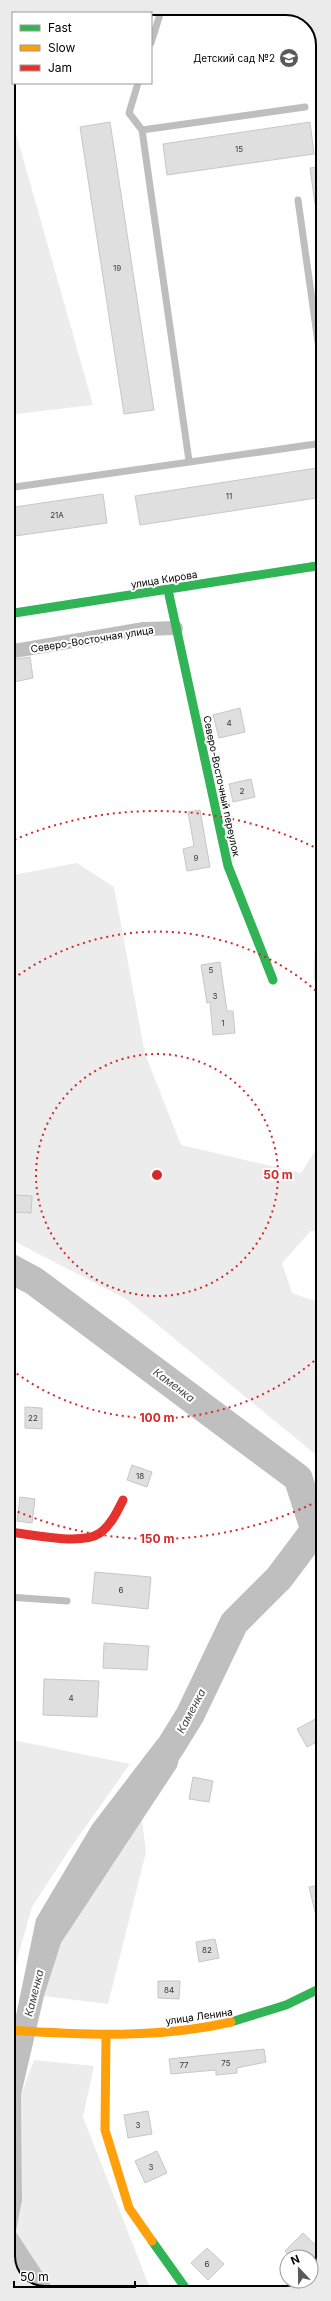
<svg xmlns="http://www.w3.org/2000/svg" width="331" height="2301" viewBox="0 0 331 2301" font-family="Inter,sans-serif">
	<rect width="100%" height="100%" fill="#fff"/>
	<g fill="#ececec">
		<path d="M 8,105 L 93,405 L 8,415 Z"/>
		<path d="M 323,859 L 323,1001 L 313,977 L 318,888 Z"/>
		<path d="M 77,863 L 114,887 L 145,1054 L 181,1145 L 301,1173 L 323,1139 L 323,1232 L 311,1231 L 282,1263 L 292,1293 L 323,1304 L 323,1466 L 315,1454 L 126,1299 L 8,1238 L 8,876 Z"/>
		<path d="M 8,1739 L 130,1764 L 69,1850 L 32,1907 L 8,1992 Z"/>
		<path d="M 142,1820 L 146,1852 L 108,2004 L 44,1996 L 61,1943 Z"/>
		<path d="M 34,2060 L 94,2066 L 83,2117 L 152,2293 L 56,2293 L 16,2232 L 22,2200 L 21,2095 Z"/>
	</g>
	<path fill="#bfbfbf" d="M 190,1715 L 177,1767 L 61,1943 L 44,1996 L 21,2095 L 22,2200 L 16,2232 L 56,2293 C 27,2293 21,2285 8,2261 L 8,2054 L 36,1919 L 92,1825 L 157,1740 Z"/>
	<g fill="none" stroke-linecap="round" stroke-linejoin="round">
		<path stroke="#bfbfbf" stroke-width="29" d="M 8,1267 L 34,1281 L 298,1478 L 315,1530 L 279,1578 L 234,1623 L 190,1715 L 169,1749"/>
	</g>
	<g fill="#dfdfdf" stroke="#c7c7c7">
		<path d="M 110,122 L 154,410 L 124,414 L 80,127 Z"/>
		<path d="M 310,122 L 314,154 L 167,175 L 163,144 Z"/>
		<path d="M 323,166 L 323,203 L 315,204 L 310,168 Z"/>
		<path d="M 323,467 L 323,497 L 140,525 L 135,496 Z"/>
		<path d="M 103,494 L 107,523 L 8,537 L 8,508 Z"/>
		<path d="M 30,657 L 33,678 L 14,682 L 10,660 Z"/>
		<path d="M 240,708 L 245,732 L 219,738 L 213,715 Z"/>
		<path d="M 251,779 L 255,797 L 233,802 L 229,784 Z"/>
		<path d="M 200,810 L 210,867 L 187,871 L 183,849 L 194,846 L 188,812 Z"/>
		<path d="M 220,962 L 227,1011 L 233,1011 L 235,1033 L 213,1035 L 210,1002 L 207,1003 L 201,965 Z"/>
		<path d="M 14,1195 L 32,1196 L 31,1213 L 13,1212 Z"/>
		<path d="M 25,1407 L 42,1408 L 42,1429 L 25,1428 Z"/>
		<path d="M 132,1465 L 152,1472 L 147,1487 L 127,1480 Z"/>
		<path d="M 20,1497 L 35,1499 L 32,1523 L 17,1521 Z"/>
		<path d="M 95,1572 L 151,1577 L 148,1609 L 92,1603 Z"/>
		<path d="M 104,1643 L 149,1646 L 147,1670 L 103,1668 Z"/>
		<path d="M 44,1679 L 99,1681 L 97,1717 L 43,1715 Z"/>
		<path d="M 317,1718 L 323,1729 L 323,1739 L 307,1747 L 297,1729 Z"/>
		<path d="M 193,1777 L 213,1781 L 209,1802 L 189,1799 Z"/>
		<path d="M 323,1884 L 323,1923 L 318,1924 L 309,1887 Z"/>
		<path d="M 215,1939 L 219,1958 L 199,1962 L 196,1942 Z"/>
		<path d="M 158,1981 L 180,1981 L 179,1999 L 158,1998 Z"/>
		<path d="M 264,2049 L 266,2062 L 237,2068 L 237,2073 L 216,2075 L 216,2070 L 171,2074 L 169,2059 Z"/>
		<path d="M 148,2111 L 152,2134 L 128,2138 L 124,2115 Z"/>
		<path d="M 157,2151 L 167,2173 L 145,2183 L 135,2161 Z"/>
		<path d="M 303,2233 L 323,2252 L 323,2257 L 291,2257 L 285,2251 Z"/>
		<path d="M 207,2248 L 224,2264 L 208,2280 L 191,2263 Z"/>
	</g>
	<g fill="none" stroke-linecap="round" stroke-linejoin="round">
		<g stroke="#bebebe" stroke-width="7">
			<path d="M 151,43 L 162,8"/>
			<path d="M 138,83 L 129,113 L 142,130 L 189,461"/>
			<path d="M 142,130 L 305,107"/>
			<path d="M 298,200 L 323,378"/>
			<path d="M 8,488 L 323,443"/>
			<path d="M 8,1597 L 67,1601"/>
		</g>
		<g stroke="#bebebe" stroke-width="14">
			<path d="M 8,652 L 144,629 L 176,628"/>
			<path d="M 8,1340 L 9,1336"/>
		</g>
		<g stroke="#30b455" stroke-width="9">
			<path d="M 168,590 L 228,866 L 273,980"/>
			<path d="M 8,614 L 323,565"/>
			<path d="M 231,2022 L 286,2005 L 323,1987"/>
			<path d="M 152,2241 L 189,2293"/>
		</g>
		<g stroke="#ff9f0a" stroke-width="9">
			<path d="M 8,2030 C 83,2035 158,2039 231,2022"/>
			<path d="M 106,2036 L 105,2130 L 129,2208 L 152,2241"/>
		</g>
		<path stroke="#e5322d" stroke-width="9" d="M 8,1532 C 31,1534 81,1546 100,1533 C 111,1525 117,1512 123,1500"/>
	</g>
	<g fill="none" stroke="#d62828" stroke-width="2" stroke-dasharray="2 4">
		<circle cx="157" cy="1175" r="121"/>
		<path d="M323 1353A243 243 0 0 1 9 1368M9 982A243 243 0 0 1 323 997"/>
		<path d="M322 1499A364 364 0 0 1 9 1508M9 842A364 364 0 0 1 322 851"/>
	</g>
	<defs>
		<g id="school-disc" transform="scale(1)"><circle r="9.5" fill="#595959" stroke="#fff"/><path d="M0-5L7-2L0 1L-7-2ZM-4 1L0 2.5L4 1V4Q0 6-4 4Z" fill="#fff"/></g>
	</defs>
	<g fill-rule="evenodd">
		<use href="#school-disc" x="289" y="58"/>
	</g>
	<g text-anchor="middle" stroke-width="4" stroke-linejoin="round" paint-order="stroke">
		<g font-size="8" fill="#383838">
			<text x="239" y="152">15</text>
			<text x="117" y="271">19</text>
			<text x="229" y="499">11</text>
			<text x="57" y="518">21А</text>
			<text x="229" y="726">4</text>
			<text x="242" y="794">2</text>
			<text x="196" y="861">9</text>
			<text x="211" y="973">5</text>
			<text x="215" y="999">3</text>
			<text x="223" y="1026">1</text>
			<text x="33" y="1421">22</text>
			<text x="140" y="1479">18</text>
			<text x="121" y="1593">6</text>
			<text x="71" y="1701">4</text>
			<text x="207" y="1953">82</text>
			<text x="169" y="1993">84</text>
			<text x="226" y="2066">75</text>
			<text x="184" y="2068">77</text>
			<text x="138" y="2128">3</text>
			<text x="151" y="2170">3</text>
			<text x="207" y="2267">6</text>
		</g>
		<g font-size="10" fill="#000" stroke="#fff" text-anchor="end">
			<text x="275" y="62">Детский сад №2</text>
		</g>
		<g font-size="10" fill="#000" stroke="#fff">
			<text transform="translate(164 579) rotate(-9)" y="4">улица Кирова</text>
			<text transform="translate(92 639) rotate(-9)" y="4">Северо-Восточная улица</text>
			<text transform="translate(222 786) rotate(78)" y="4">Северо-Восточный переулок</text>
			<text transform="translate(199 2016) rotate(-8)" y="4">улица Ленина</text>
		</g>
		<g font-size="11" font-style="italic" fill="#444" stroke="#fff">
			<text transform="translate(174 1385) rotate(37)" y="4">Каменка</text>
			<text transform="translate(191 1711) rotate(-62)" y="4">Каменка</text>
			<text transform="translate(34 1993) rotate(-76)" y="4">Каменка</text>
		</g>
	</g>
	<path d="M0 0H331V2301H0ZM45 15H286A30 30 0 0 1 316 45V2256A30 30 0 0 1 286 2286H45A30 30 0 0 1 15 2256V45A30 30 0 0 1 45 15Z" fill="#ebebeb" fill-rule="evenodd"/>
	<path fill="none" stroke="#000" stroke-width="2" d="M45 15H286A30 30 0 0 1 316 45V2256A30 30 0 0 1 286 2286H45A30 30 0 0 1 15 2256V45A30 30 0 0 1 45 15Z"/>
	<circle cx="157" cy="1175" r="6" fill="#d62828" stroke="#fff" stroke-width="2"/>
	<g font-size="12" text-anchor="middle" font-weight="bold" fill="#d62828" stroke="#fff" stroke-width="4" stroke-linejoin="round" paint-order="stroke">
		<text x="278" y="1179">50 m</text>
		<text x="157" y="1422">100 m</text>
		<text x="157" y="1543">150 m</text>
	</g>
	<rect x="12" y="12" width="140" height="72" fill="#ffffff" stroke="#999999"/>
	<rect x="20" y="25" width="20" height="6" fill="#30b455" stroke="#999999"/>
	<text x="48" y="32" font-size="12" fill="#000000">Fast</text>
	<rect x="20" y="45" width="20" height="6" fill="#ff9f0a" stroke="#999999"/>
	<text x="48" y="52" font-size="12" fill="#000000">Slow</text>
	<rect x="20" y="65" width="20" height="6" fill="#e5322d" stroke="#999999"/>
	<text x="48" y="72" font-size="12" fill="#000000">Jam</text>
	<g transform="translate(299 2269) rotate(338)"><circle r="19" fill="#ffffff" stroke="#999999"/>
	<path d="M0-3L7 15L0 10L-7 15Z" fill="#595959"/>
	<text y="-6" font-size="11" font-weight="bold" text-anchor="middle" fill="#000000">N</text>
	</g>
	<path d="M14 2281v6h121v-6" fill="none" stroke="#000000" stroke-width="2"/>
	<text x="20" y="2281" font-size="12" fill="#000000" stroke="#ffffff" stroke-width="3" paint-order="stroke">50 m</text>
</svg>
